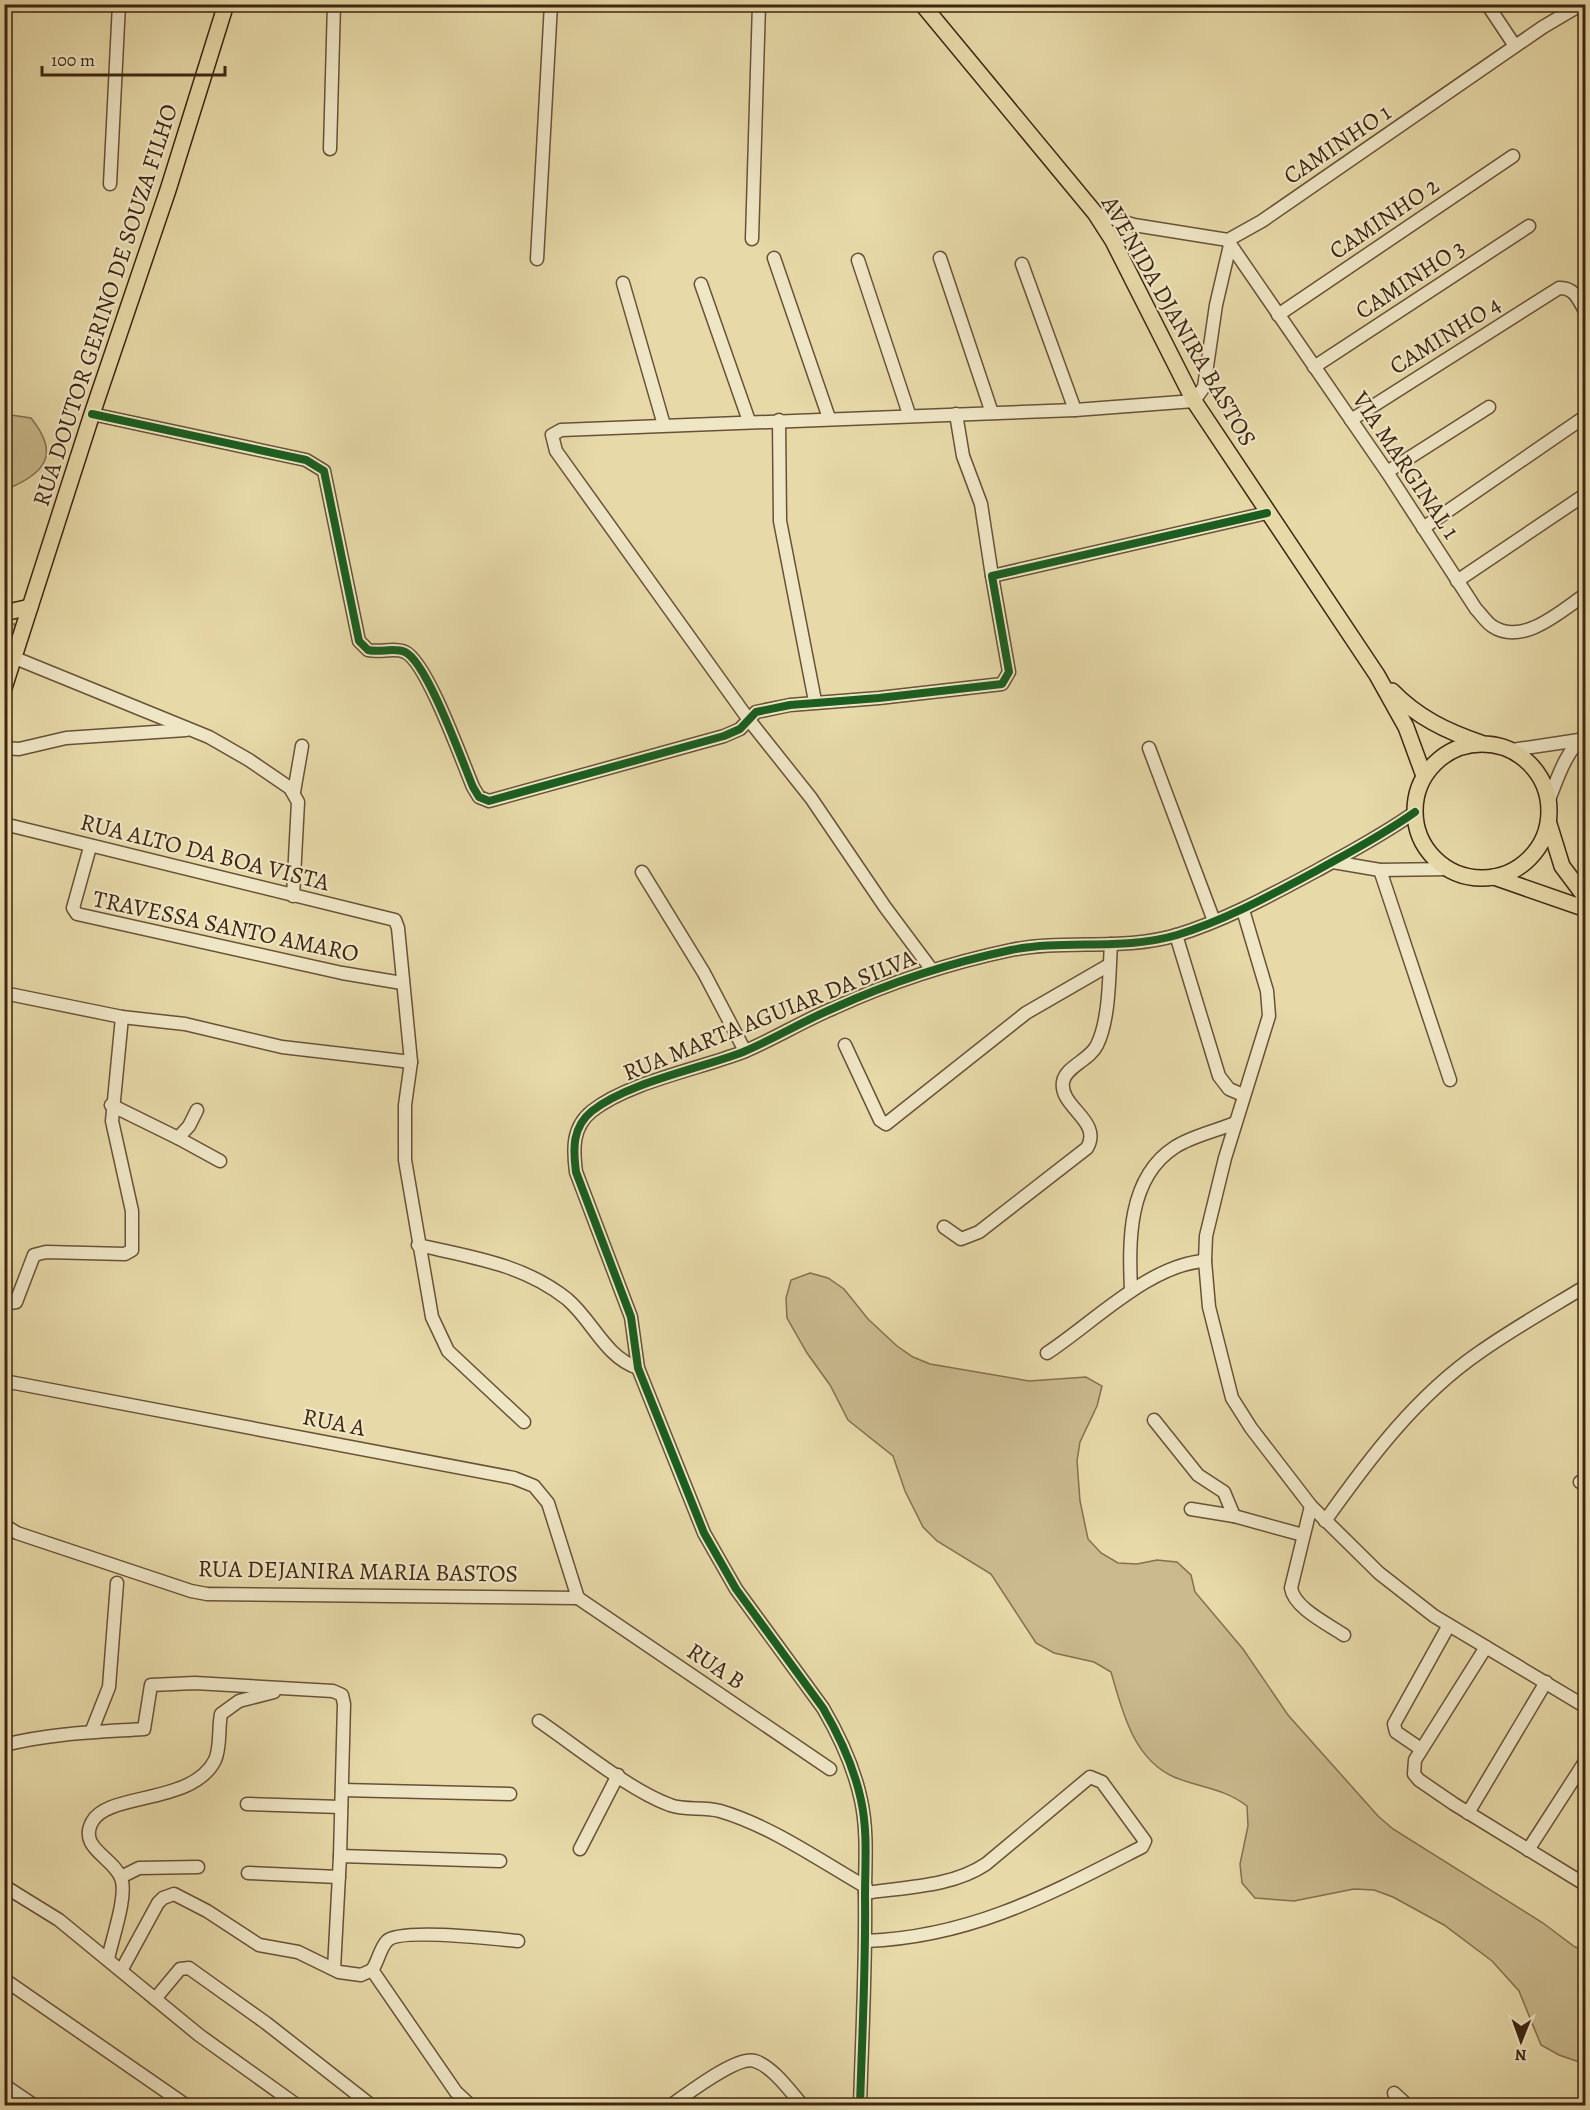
<svg xmlns="http://www.w3.org/2000/svg" width="1590" height="2110" viewBox="0 0 1590 2110" font-family="Alegreya,serif">
	<rect width="100%" height="100%" fill="#e7d9a8"/>
	<filter id="stains"><feTurbulence type="fractalNoise" baseFrequency=".00333" numOctaves="4"/><feColorMatrix values="0 0 0 0 .2 0 0 0 0 .09 0 0 0 0 .02 0 0 0 .5 -.17"/></filter>
	<radialGradient id="worn" r=".72"><stop offset=".6" stop-color="#630" stop-opacity="0"/><stop offset="1" stop-color="#630" stop-opacity=".3"/></radialGradient>
	<g fill="#caba8e" stroke="#847050" stroke-width="1.5">
		<path d="M 4,414 L 31,418 C 60,454 46,473 7,489 L 4,489 Z"/>
		<path d="M 5,620 L 18,626 L 5,669 Z"/>
		<path d="M 810,1273 L 828,1278 L 844,1289 L 868,1319 L 897,1346 L 913,1357 L 930,1364 L 1029,1381 L 1086,1377 L 1102,1386 L 1097,1406 L 1080,1442 L 1077,1461 L 1080,1501 L 1088,1539 L 1101,1553 L 1118,1563 L 1137,1564 L 1157,1560 L 1177,1562 L 1191,1575 L 1195,1592 L 1243,1649 L 1288,1715 L 1378,1816 L 1393,1829 L 1543,1923 L 1575,1947 L 1585,1950 L 1585,2064 L 1559,2055 L 1541,2045 L 1519,1991 L 1492,1961 L 1444,1925 L 1393,1897 L 1374,1890 L 1354,1889 L 1294,1901 L 1255,1898 L 1242,1883 L 1240,1864 L 1248,1826 L 1247,1806 C 1224,1788 1200,1788 1174,1777 C 1133,1759 1122,1710 1111,1672 L 1094,1662 L 1054,1653 L 1036,1643 L 991,1574 L 937,1541 L 923,1527 L 905,1491 L 893,1456 L 848,1420 L 830,1385 L 807,1353 L 787,1318 L 786,1298 L 791,1280 Z"/>
	</g>
	<g fill="none" stroke-linecap="round" stroke-linejoin="round">
		<g stroke="#685237" stroke-width="15">
			<g id="minor">
				<path d="M 1487,4 L 1515,46"/>
				<path d="M 330,149 L 334,4"/>
				<path d="M 110,184 L 119,4"/>
				<path d="M 1095,213 L 1134,225 L 1228,240 L 1262,221 L 1543,27 L 1582,4"/>
				<path d="M 752,239 L 759,4"/>
				<path d="M 1228,241 L 1387,472 L 1476,609 C 1481,614 1486,622 1492,626 C 1523,647 1562,610 1586,594"/>
				<path d="M 774,258 L 829,418"/>
				<path d="M 940,258 L 992,413"/>
				<path d="M 537,259 L 551,4"/>
				<path d="M 858,260 L 909,414"/>
				<path d="M 1022,264 L 1075,410"/>
				<path d="M 623,283 L 664,425"/>
				<path d="M 701,284 L 749,421"/>
				<path d="M 1278,315 L 1513,156"/>
				<path d="M 1314,367 L 1529,226"/>
				<path d="M 92,414 L 306,460 L 324,471 L 359,641 L 368,650 C 380,653 394,647 405,652 C 427,662 462,761 473,787 L 479,797 L 489,801 L 724,736 L 740,729 L 756,712 L 790,705 L 879,698 L 1002,684 L 1009,672 L 992,576 L 1267,513"/>
				<path d="M 956,414 L 963,456 L 981,504 L 992,576"/>
				<path d="M 779,420 L 780,521 L 815,701"/>
				<path d="M 1351,420 L 1559,288 C 1575,287 1579,301 1586,313"/>
				<path d="M 1387,472 L 1489,407"/>
				<path d="M 1423,528 L 1586,416"/>
				<path d="M 1457,581 L 1586,494"/>
				<path d="M 15,658 L 209,737 L 249,760 L 290,788 L 298,802 L 293,896"/>
				<path d="M 4,748 L 19,749 L 66,738 L 186,730"/>
				<path d="M 1149,748 L 1214,921"/>
				<path d="M 1512,750 L 1579,740"/>
				<path d="M 294,792 L 302,746"/>
				<path d="M 1549,800 C 1557,779 1567,748 1586,735"/>
				<path d="M 4,824 L 395,920 L 398,928 L 411,1062 L 405,1105 L 405,1160 L 432,1317 L 448,1351 L 524,1422"/>
				<path d="M 90,847 L 73,908 L 77,914 L 342,973 L 402,983"/>
				<path d="M 1333,862 L 1380,870 L 1449,869"/>
				<path d="M 1380,870 L 1450,1080"/>
				<path d="M 642,872 L 704,973 L 745,1051"/>
				<path d="M 1243,910 L 1267,991 L 1269,1016 L 1225,1158 L 1206,1236 L 1205,1261 L 1209,1307 L 1232,1398 L 1251,1428 L 1311,1506 L 1379,1573 L 1434,1616 L 1586,1707"/>
				<path d="M 1176,935 L 1219,1076 L 1229,1089 L 1243,1095"/>
				<path d="M 932,970 L 885,907 L 811,798 L 749,720 L 556,451 L 552,435 L 561,430 L 1075,410 L 1194,401 L 1204,387 L 1216,305 L 1230,245"/>
				<path d="M 4,993 L 122,1017 L 185,1024 L 282,1047 L 411,1062"/>
				<path d="M 845,1045 L 880,1120 L 886,1124 L 1026,1013 L 1109,965"/>
				<path d="M 111,1105 L 178,1138 L 189,1126 L 197,1110"/>
				<path d="M 178,1138 L 220,1161"/>
				<path d="M 944,1227 L 961,1239 L 979,1232 L 1087,1148 C 1103,1121 1059,1107 1063,1082 C 1065,1067 1090,1060 1097,1045 C 1110,1019 1109,973 1111,944"/>
				<path d="M 418,1245 C 471,1257 523,1264 567,1299 C 593,1321 605,1357 638,1368"/>
				<path d="M 1131,1291 C 1129,1242 1127,1178 1175,1147 C 1192,1136 1216,1131 1235,1123"/>
				<path d="M 4,1304 L 16,1302 L 34,1255 L 46,1252 L 125,1254 L 132,1250 L 132,1211 L 112,1121 L 122,1017"/>
				<path d="M 1047,1353 C 1093,1323 1150,1264 1205,1261"/>
				<path d="M 4,1381 L 514,1478 L 534,1486 L 548,1503 L 578,1598"/>
				<path d="M 1154,1420 L 1198,1475 L 1224,1492 L 1234,1516"/>
				<path d="M 1580,1482 L 1586,1484"/>
				<path d="M 1311,1506 L 1291,1588 C 1294,1608 1328,1624 1344,1635"/>
				<path d="M 1191,1509 L 1234,1516 L 1303,1535"/>
				<path d="M 1325,1521 C 1369,1459 1416,1396 1480,1352 C 1514,1328 1550,1308 1586,1286"/>
				<path d="M 4,1525 L 17,1533 L 191,1591 L 207,1594 L 578,1598"/>
				<path d="M 578,1598 L 830,1769"/>
				<path d="M 1486,1647 L 1415,1760 L 1414,1774 L 1419,1780 L 1454,1804 L 1586,1885"/>
				<path d="M 539,1721 C 576,1746 629,1790 670,1805 C 685,1811 703,1806 720,1811 C 771,1826 819,1860 866,1887"/>
				<path d="M 92,1730 L 109,1687 L 117,1583"/>
				<path d="M 4,1745 C 51,1733 97,1732 144,1729 L 151,1685 L 195,1683 L 333,1691 L 342,1695 L 344,1704 L 340,1856"/>
				<path d="M 1421,1749 L 1396,1732 L 1394,1724 L 1449,1625"/>
				<path d="M 342,1790 L 510,1794"/>
				<path d="M 247,1804 L 341,1807"/>
				<path d="M 1468,1813 L 1546,1682"/>
				<path d="M 580,1849 L 618,1775"/>
				<path d="M 1528,1850 L 1586,1760"/>
				<path d="M 248,1873 L 339,1877"/>
				<path d="M 121,1877 L 139,1868 L 198,1867"/>
				<path d="M 4,1886 L 59,1920 L 199,2035 L 298,2106"/>
				<path d="M 865,1893 C 905,1887 952,1887 986,1864 L 1090,1777 L 1102,1782 L 1145,1841 L 1142,1847 C 1050,1894 972,1937 866,1941"/>
				<path d="M 108,1959 C 112,1939 128,1895 121,1878 C 113,1857 78,1848 92,1822 C 107,1792 193,1805 215,1760 C 221,1747 218,1729 221,1714 L 239,1701 L 274,1692"/>
				<path d="M 122,1969 L 158,1903 L 163,1898 L 174,1894 L 207,1911 L 259,1945 L 298,1952 L 339,1972 L 361,1975 L 372,1970 C 378,1962 380,1948 387,1941 C 399,1928 497,1939 518,1941"/>
				<path d="M 334,1969 L 340,1856 L 500,1861"/>
				<path d="M 372,1970 L 456,2092 L 471,2106"/>
				<path d="M 5,1980 L 187,2106"/>
				<path d="M 155,1999 L 180,1969 L 189,1968 L 266,2023 L 372,2106"/>
				<path d="M 4,2085 L 35,2106"/>
				<path d="M 1394,2093 L 1408,2106"/>
				<path d="M 670,2106 C 686,2095 737,2055 755,2061 C 773,2067 790,2091 803,2106"/>
				<path d="M 860,2106 C 862,2036 866,1966 865,1896 C 865,1864 868,1832 861,1800 C 854,1767 840,1737 823,1708 L 736,1589 L 704,1533 L 638,1368 L 631,1317 L 576,1172 C 573,1149 572,1127 592,1111 C 629,1082 699,1069 743,1052 C 774,1039 803,1021 834,1008 C 891,982 949,963 1011,950 C 1065,939 1123,951 1177,935 C 1226,920 1271,895 1316,871 C 1350,852 1383,835 1415,812"/>
			</g>
		</g>
		<g stroke="#3e2511" stroke-width="18">
			<g id="major">
				<path d="M 922,4 L 1095,213 L 1113,241 L 1194,401 L 1377,675 L 1406,727 L 1424,776"/>
				<path d="M 4,613 L 30,607"/>
				<path d="M 4,688 L 92,414 L 168,190 L 226,4"/>
				<path d="M 1392,691 C 1417,717 1446,731 1481,743"/>
				<circle cx="1482" cy="811" r="67"/>
				<path d="M 1549,824 L 1562,866 L 1586,898"/>
				<path d="M 1494,877 L 1586,909"/>
			</g>
		</g>
		<use href="#minor" stroke="#efe6c6" stroke-width="12"/>
		<use href="#major" stroke="#e7d9a8" stroke-width="15"/>
		<g stroke="#efe6c6" stroke-width="11">
			<g id="cycleway">
				<path d="M 92,414 L 306,460 L 324,471 L 359,641 L 368,650 C 380,653 394,647 405,652 C 427,662 462,761 473,787 L 479,797 L 489,801 L 724,736 L 740,729 L 756,712 L 790,705 L 879,698 L 1002,684 L 1009,672 L 992,576 L 1267,513"/>
				<path d="M 860,2106 C 862,2036 866,1966 865,1896 C 865,1864 868,1832 861,1800 C 854,1767 840,1737 823,1708 L 736,1589 L 704,1533 L 638,1368 L 631,1317 L 576,1172 C 573,1149 572,1127 592,1111 C 629,1082 699,1069 743,1052 C 774,1039 803,1021 834,1008 C 891,982 949,963 1011,950 C 1065,939 1123,951 1177,935 C 1226,920 1271,895 1316,871 C 1350,852 1383,835 1415,812"/>
			</g>
		</g>
		<use href="#cycleway" stroke="#1b5e20" stroke-width="8"/>
	</g>
	<g text-anchor="middle" stroke-width="4.5" stroke-linejoin="round" paint-order="stroke">
		<g font-size="24" fill="#3e2511" stroke="#efe6c6">
			<text transform="translate(1337 144) rotate(-34)" y="8">CAMINHO 1</text>
			<text transform="translate(1384 218) rotate(-34)" y="8">CAMINHO 2</text>
			<text transform="translate(1410 279) rotate(-33)" y="8">CAMINHO 3</text>
			<text transform="translate(105 305) rotate(-72)" y="8">RUA DOUTOR GERINO DE SOUZA FILHO</text>
			<text transform="translate(1179 321) rotate(60)" y="8">AVENIDA DJANIRA BASTOS</text>
			<text transform="translate(1445 335) rotate(-32)" y="8">CAMINHO 4</text>
			<text transform="translate(1406 465) rotate(56)" y="8">VIA MARGINAL 1</text>
			<text transform="translate(205 852) rotate(14)" y="8">RUA ALTO DA BOA VISTA</text>
			<text transform="translate(226 926) rotate(12)" y="8">TRAVESSA SANTO AMARO</text>
			<text transform="translate(769 1015) rotate(-22)" y="8">RUA MARTA AGUIAR DA SILVA</text>
			<text transform="translate(334 1422) rotate(11)" y="8">RUA A</text>
			<text transform="translate(358 1571) rotate(1)" y="8">RUA DEJANIRA MARIA BASTOS</text>
			<text transform="translate(716 1666) rotate(34)" y="8">RUA B</text>
		</g>
	</g>
	<rect width="1590" height="2110" fill="none" stroke="#e7d9a8" stroke-width="24"/>
	<rect x="6" y="6" width="1578" height="2098" fill="none" stroke="#3e2511" stroke-width="3"/>
	<rect x="12" y="12" width="1566" height="2086" fill="none" stroke="#3e2511" stroke-width="1.5"/>
	<g transform="translate(1521 2041) rotate(181)" stroke="#efe6c6" stroke-width="4.5" paint-order="stroke">
	<path d="M0-4.5L10 22L0 15L-10 22Z" fill="#3e2511"/>
	<text y="-9" font-size="16" font-weight="bold" text-anchor="middle" fill="#3e2511">N</text>
	</g>
	<path d="M42 66v9h183v-9" fill="none" stroke="#3e2511" stroke-width="3"/>
	<text x="51" y="66" font-size="18" fill="#3e2511" stroke="#efe6c6" stroke-width="4.5" paint-order="stroke">100 m</text>
	<rect width="100%" height="100%" filter="url(#stains)"/>
	<rect width="100%" height="100%" fill="url(#worn)"/>
</svg>
